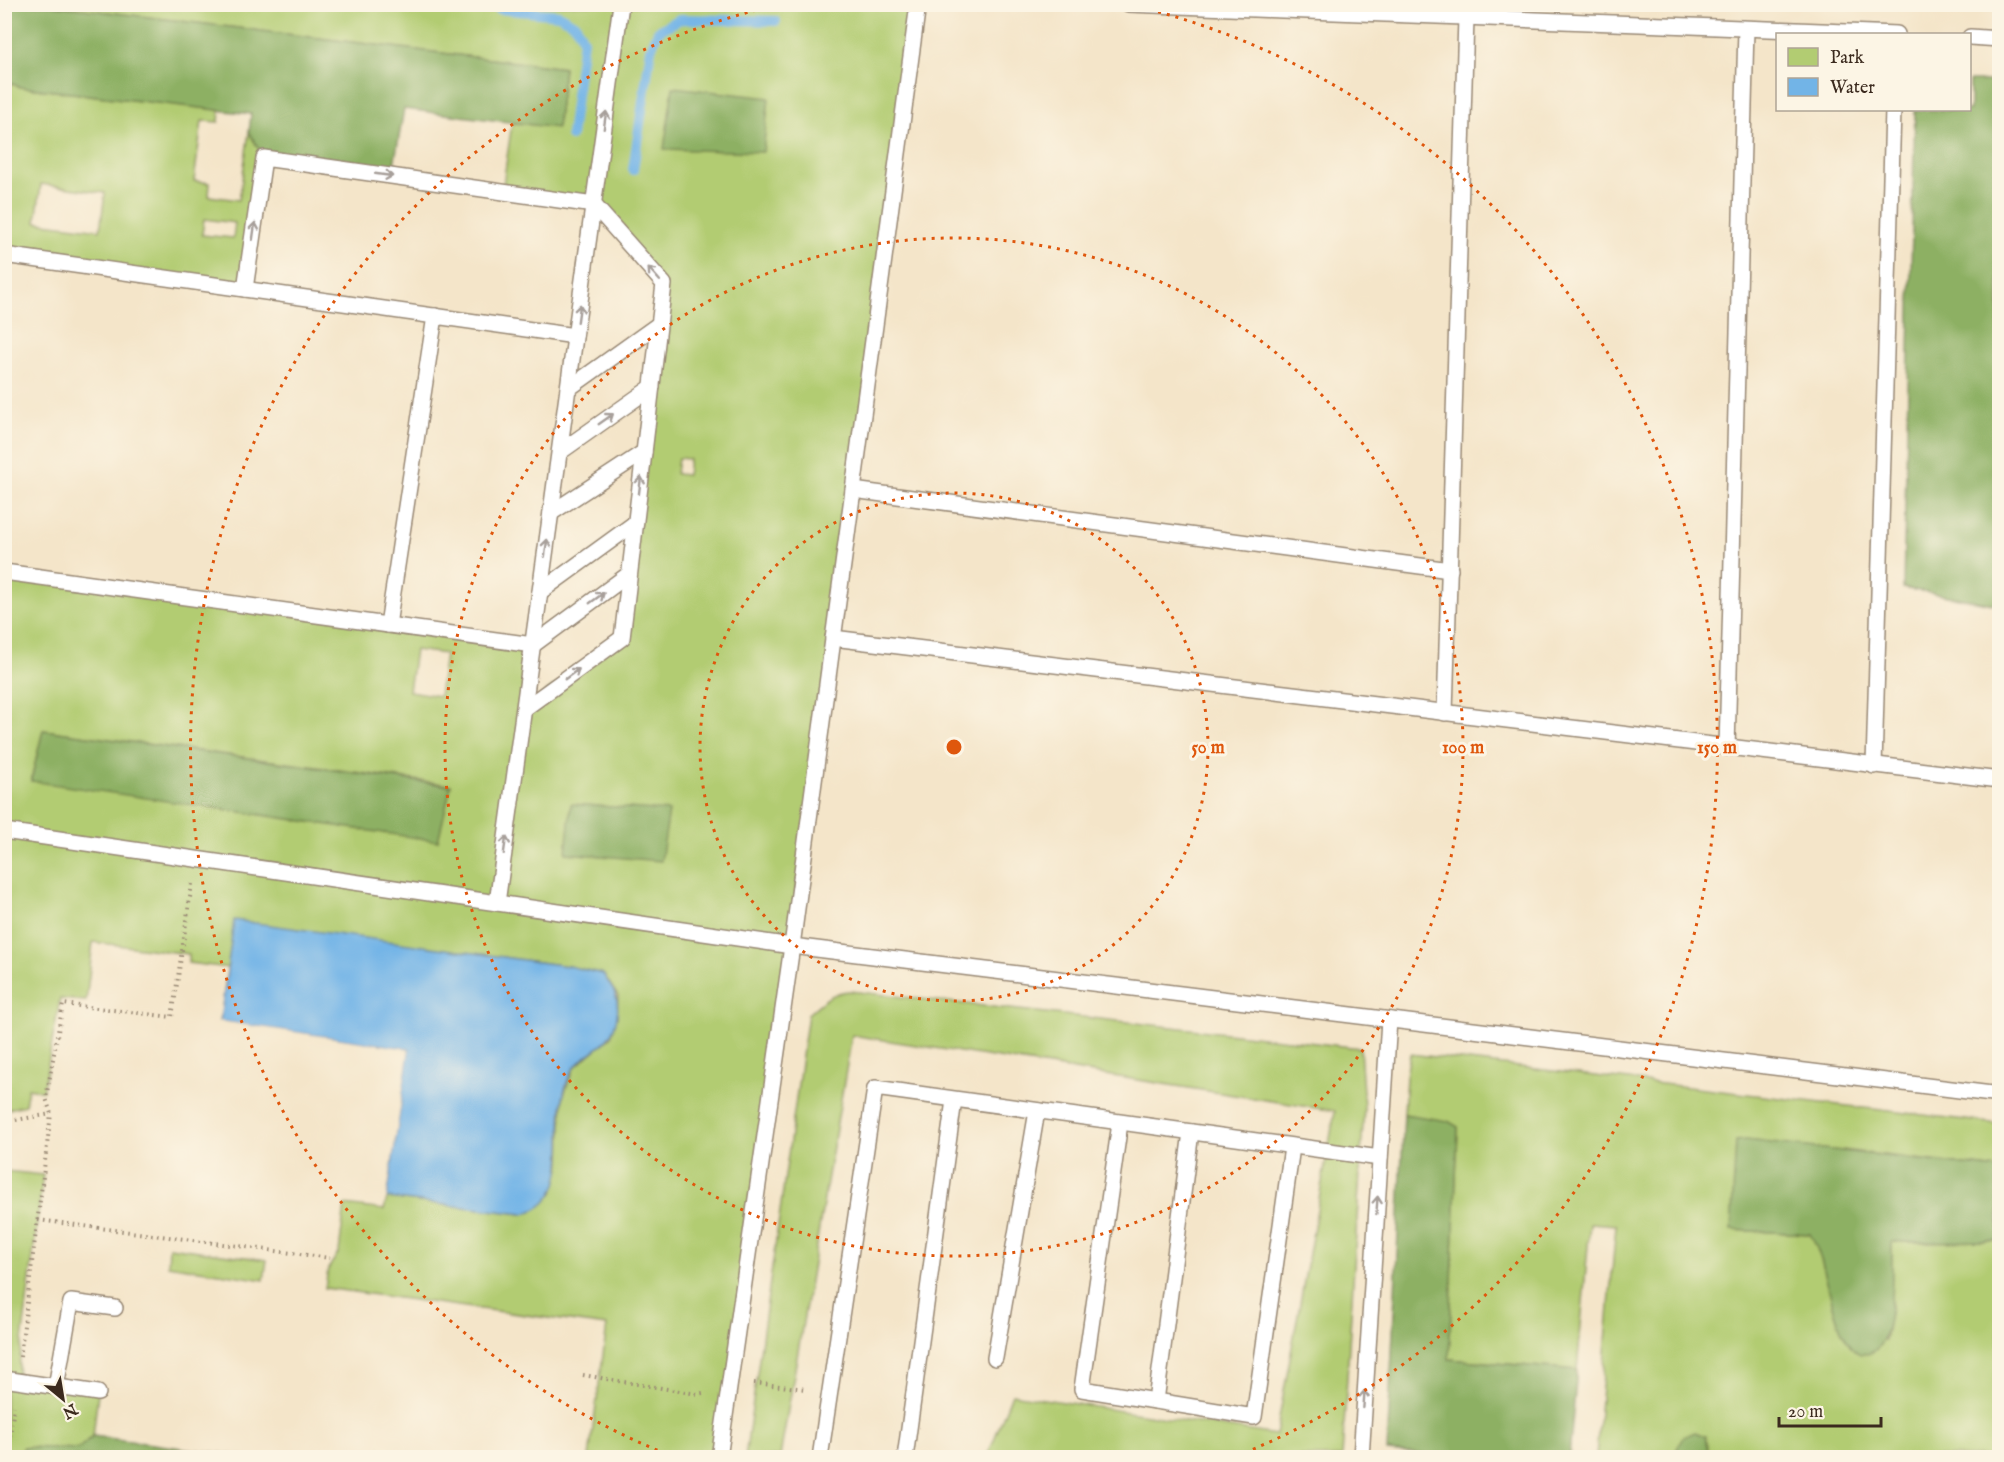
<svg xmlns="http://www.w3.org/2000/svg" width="2004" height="1462" viewBox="0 0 2004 1462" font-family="'IM FELL English',serif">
	<rect width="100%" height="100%" fill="#fcf5e5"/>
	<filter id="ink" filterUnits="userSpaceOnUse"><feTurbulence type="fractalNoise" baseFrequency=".0167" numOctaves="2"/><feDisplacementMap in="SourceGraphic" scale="12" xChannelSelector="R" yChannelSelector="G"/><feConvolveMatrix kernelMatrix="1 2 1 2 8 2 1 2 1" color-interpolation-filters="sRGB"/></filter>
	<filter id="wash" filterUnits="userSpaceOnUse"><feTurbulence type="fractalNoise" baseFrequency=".008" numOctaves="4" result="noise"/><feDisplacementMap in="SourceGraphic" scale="24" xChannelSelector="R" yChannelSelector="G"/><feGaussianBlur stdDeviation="1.35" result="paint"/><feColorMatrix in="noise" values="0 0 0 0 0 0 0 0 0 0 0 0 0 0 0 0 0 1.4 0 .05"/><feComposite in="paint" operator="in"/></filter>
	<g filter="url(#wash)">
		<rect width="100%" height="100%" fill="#f4e5c9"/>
		<g fill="#b2cc72" stroke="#767b48" stroke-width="1.5" fill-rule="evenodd">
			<path d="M 50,5 L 918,5 L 719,1457 L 589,1457 L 607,1326 L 325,1288 L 328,1269 L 339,1252 L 345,1205 L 384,1210 L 387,1198 L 523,1214 L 553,1193 L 561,1164 L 563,1097 L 574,1068 L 611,1037 L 617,1017 L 618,996 L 603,974 L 568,966 L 235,921 L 229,968 L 188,963 L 189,954 L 93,942 L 86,1001 L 60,999 L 43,1091 L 28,1088 L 25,1105 L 5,1110 L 5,572 L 533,645 L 524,708 L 622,637 L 663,285 L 594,205 L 502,192 L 512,123 L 557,127 L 564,68 ZM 678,458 L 689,459 L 687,475 L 676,474 ZM 415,650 L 445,654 L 439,696 L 409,691 ZM 43,730 L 451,785 L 451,786 L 31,781 Z"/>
			<path d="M 5,81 L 20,87 L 220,110 L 219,122 L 202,121 L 194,181 L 210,183 L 209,196 L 239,200 L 249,132 L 264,158 L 245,289 L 5,255 ZM 41,184 L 105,193 L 100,230 L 36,222 ZM 204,219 L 235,223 L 233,238 L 202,235 Z"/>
			<path d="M 850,991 L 1360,1048 L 1364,1108 L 1342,1457 L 987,1457 L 1012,1394 L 1276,1435 L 1335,1111 L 852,1035 L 780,1457 L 745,1458 L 808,1014 C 822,1002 831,992 850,991 Z"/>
			<path d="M 1410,1054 L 1999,1124 L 1999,1169 L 1843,1150 L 1732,1230 L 1810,1234 L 1818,1248 L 1841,1329 L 1885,1340 L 1891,1307 L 1892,1242 L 1999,1241 L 1999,1457 L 1709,1457 L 1705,1436 L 1673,1457 L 1596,1457 L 1616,1225 L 1590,1223 L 1577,1370 L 1449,1359 L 1458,1127 L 1404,1114 L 1406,1076 Z"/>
			<path d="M 5,1171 L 43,1175 L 17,1381 L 98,1393 L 93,1436 L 78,1449 L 23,1447 L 21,1457 L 5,1458 Z"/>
			<path d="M 169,1247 L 267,1260 L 264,1280 L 168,1265 Z"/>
		</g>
		<g fill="#8db064" stroke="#646d41" stroke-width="1.5">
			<path d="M 4,5 L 50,5 L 564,68 L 557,128 L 404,109 L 392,176 L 264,158 L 249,132 L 251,114 L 20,87 L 5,81 Z"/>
			<path d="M 1970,81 L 1999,81 L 1999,605 L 1903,588 L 1915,110 L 1970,110 Z"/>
			<path d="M 673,87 L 769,98 L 763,152 L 664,149 Z"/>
			<path d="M 43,730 L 451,786 L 438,841 L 31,781 Z"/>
			<path d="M 571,804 L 669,811 L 661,861 L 566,853 Z"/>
			<path d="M 1404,1114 L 1448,1121 L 1458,1127 L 1449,1359 L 1577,1370 L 1569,1457 L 1466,1458 L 1387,1451 Z"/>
			<path d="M 1746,1140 L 1999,1169 L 1999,1241 L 1892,1242 C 1891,1266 1898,1353 1865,1354 C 1853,1355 1846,1340 1841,1330 C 1828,1299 1827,1264 1810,1234 L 1731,1230 L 1736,1141 Z"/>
			<path d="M 1695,1432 L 1705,1436 L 1709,1457 L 1673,1457 L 1683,1437 Z"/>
			<path d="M 93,1436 L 248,1457 L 21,1457 L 23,1447 L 78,1449 Z"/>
		</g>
		<path fill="#72b4e7" stroke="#566f82" stroke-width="1.5" d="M 234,920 L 568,966 L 603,974 C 613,989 620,997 617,1016 C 612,1048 591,1047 574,1068 C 569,1074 564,1090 563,1098 C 556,1138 575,1201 523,1214 L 387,1198 L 409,1049 L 220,1021 Z"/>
		<path fill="#f4e5c9" d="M 220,1021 L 409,1049 L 386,1201 L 384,1197 L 406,1052 L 220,1024 Z"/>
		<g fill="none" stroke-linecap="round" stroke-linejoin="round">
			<g stroke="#72b4e7" stroke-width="10">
				<path d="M 499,9 L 559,15 L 576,25 L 583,40 L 571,136"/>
				<path d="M 633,170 L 651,49 L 658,31 L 680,19 L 776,21"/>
			</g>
		</g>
	</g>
	<g filter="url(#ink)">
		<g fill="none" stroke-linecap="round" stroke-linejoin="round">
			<g stroke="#988874" stroke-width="18">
				<g id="lane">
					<path d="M 1128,4 L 1897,34"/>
					<path d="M 1970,37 L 2000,39"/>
					<path d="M 4,255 L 575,336"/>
					<path d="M 245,289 L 264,158 L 594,205 L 664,284 L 622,638 L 524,709"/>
					<path d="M 568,389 L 659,324"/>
					<path d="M 560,452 L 652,387"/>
					<path d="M 853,490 L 1450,570"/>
					<path d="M 551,513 L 644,452"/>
					<path d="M 4,572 L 533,645 L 629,574"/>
					<path d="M 540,592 L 635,523"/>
					<path d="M 388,625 L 435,316"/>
					<path d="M 833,638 L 2000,780"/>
					<path d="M 1445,713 L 1466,18"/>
					<path d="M 1727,748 L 1746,29"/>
					<path d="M 1874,766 L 1893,110"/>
					<path d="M 4,831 L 792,946 L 2000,1095"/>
					<path d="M 497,903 L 621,4"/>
					<path d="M 1120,1123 L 1082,1389 L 1254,1417 L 1292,1147"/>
					<path d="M 995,1358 L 1037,1111"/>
					<path d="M 4,1379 L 98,1393"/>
					<path d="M 56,1387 L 71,1302 L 115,1308"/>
					<path d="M 1156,1401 L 1191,1132"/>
					<path d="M 719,1458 L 792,946 L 918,4"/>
					<path d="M 820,1458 L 875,1088 L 1380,1158"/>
					<path d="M 905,1458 L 954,1100"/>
					<path d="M 1361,1458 L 1389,1020"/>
				</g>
			</g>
			<g stroke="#988874" stroke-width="4" stroke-dasharray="1.5 4.5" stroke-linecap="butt">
				<path d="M 4,1122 L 51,1114"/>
				<path d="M 38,1220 L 330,1258"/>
				<path d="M 20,1357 L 51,1114 L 46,1098 L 63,1004 L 172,1017 L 192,884"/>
				<path d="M 583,1375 L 697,1394 L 703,1393"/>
				<path d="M 754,1383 L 806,1389"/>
				<path d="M 4,1453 L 10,1437 L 14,1406"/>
			</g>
			<use href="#lane" stroke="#fff" stroke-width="15"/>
		</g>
		<defs><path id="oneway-shaft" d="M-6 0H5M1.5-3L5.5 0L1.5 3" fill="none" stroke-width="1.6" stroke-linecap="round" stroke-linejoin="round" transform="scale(1.5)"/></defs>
		<g stroke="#a79f9a">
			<use href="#oneway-shaft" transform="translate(605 120) rotate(-82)"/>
			<use href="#oneway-shaft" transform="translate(384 175) rotate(8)"/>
			<use href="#oneway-shaft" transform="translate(254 231) rotate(-82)"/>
			<use href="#oneway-shaft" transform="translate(654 274) rotate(-131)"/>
			<use href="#oneway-shaft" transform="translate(579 313) rotate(-82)"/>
			<use href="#oneway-shaft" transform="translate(606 419) rotate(-35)"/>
			<use href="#oneway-shaft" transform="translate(640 485) rotate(-83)"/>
			<use href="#oneway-shaft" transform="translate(546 548) rotate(-82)"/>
			<use href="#oneway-shaft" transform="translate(597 598) rotate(-36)"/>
			<use href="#oneway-shaft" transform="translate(572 674) rotate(-36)"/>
			<use href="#oneway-shaft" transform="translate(505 845) rotate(-82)"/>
			<use href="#oneway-shaft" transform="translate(1377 1205) rotate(-86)"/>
			<use href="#oneway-shaft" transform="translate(1364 1399) rotate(-86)"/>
		</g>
	</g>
	<g fill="none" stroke="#df570d" stroke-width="3" stroke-dasharray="3 6">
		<circle cx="954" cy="747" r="254"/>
		<circle cx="954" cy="747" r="509"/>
		<path d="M674 1457A763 763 0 0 1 776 5M1132 5A763 763 0 0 1 1234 1457"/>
	</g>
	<circle cx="954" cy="747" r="9" fill="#df570d" stroke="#fcf5e5" stroke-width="3"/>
	<g font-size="18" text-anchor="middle" font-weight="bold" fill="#df570d" stroke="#fcf5e5" stroke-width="6" stroke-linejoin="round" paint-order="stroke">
		<text x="1208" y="753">50 m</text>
		<text x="1463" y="753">100 m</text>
		<text x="1717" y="753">150 m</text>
	</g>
	<rect width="2004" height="1462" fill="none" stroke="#fcf5e5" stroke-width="24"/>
	<rect x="1776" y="33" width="195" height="78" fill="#fcf5e5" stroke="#afa495" stroke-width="1.5"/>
	<rect x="1788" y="48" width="30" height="18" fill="#b2cc72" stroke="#afa495" stroke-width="1.5"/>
	<text x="1830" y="63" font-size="18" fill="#3b2a1e">Park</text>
	<rect x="1788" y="78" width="30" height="18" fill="#72b4e7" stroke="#afa495" stroke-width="1.5"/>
	<text x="1830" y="93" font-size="18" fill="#3b2a1e">Water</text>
	<g transform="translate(63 1399) rotate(150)" stroke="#fcf5e5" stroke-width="4.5" paint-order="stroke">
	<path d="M0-4.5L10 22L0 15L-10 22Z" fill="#3b2a1e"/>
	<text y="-9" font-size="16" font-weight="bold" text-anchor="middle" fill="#3b2a1e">N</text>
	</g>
	<path d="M1779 1417v9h102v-9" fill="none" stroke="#3b2a1e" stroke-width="3"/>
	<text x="1788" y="1417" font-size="18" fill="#3b2a1e" stroke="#fcf5e5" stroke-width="4.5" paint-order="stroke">20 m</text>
</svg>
